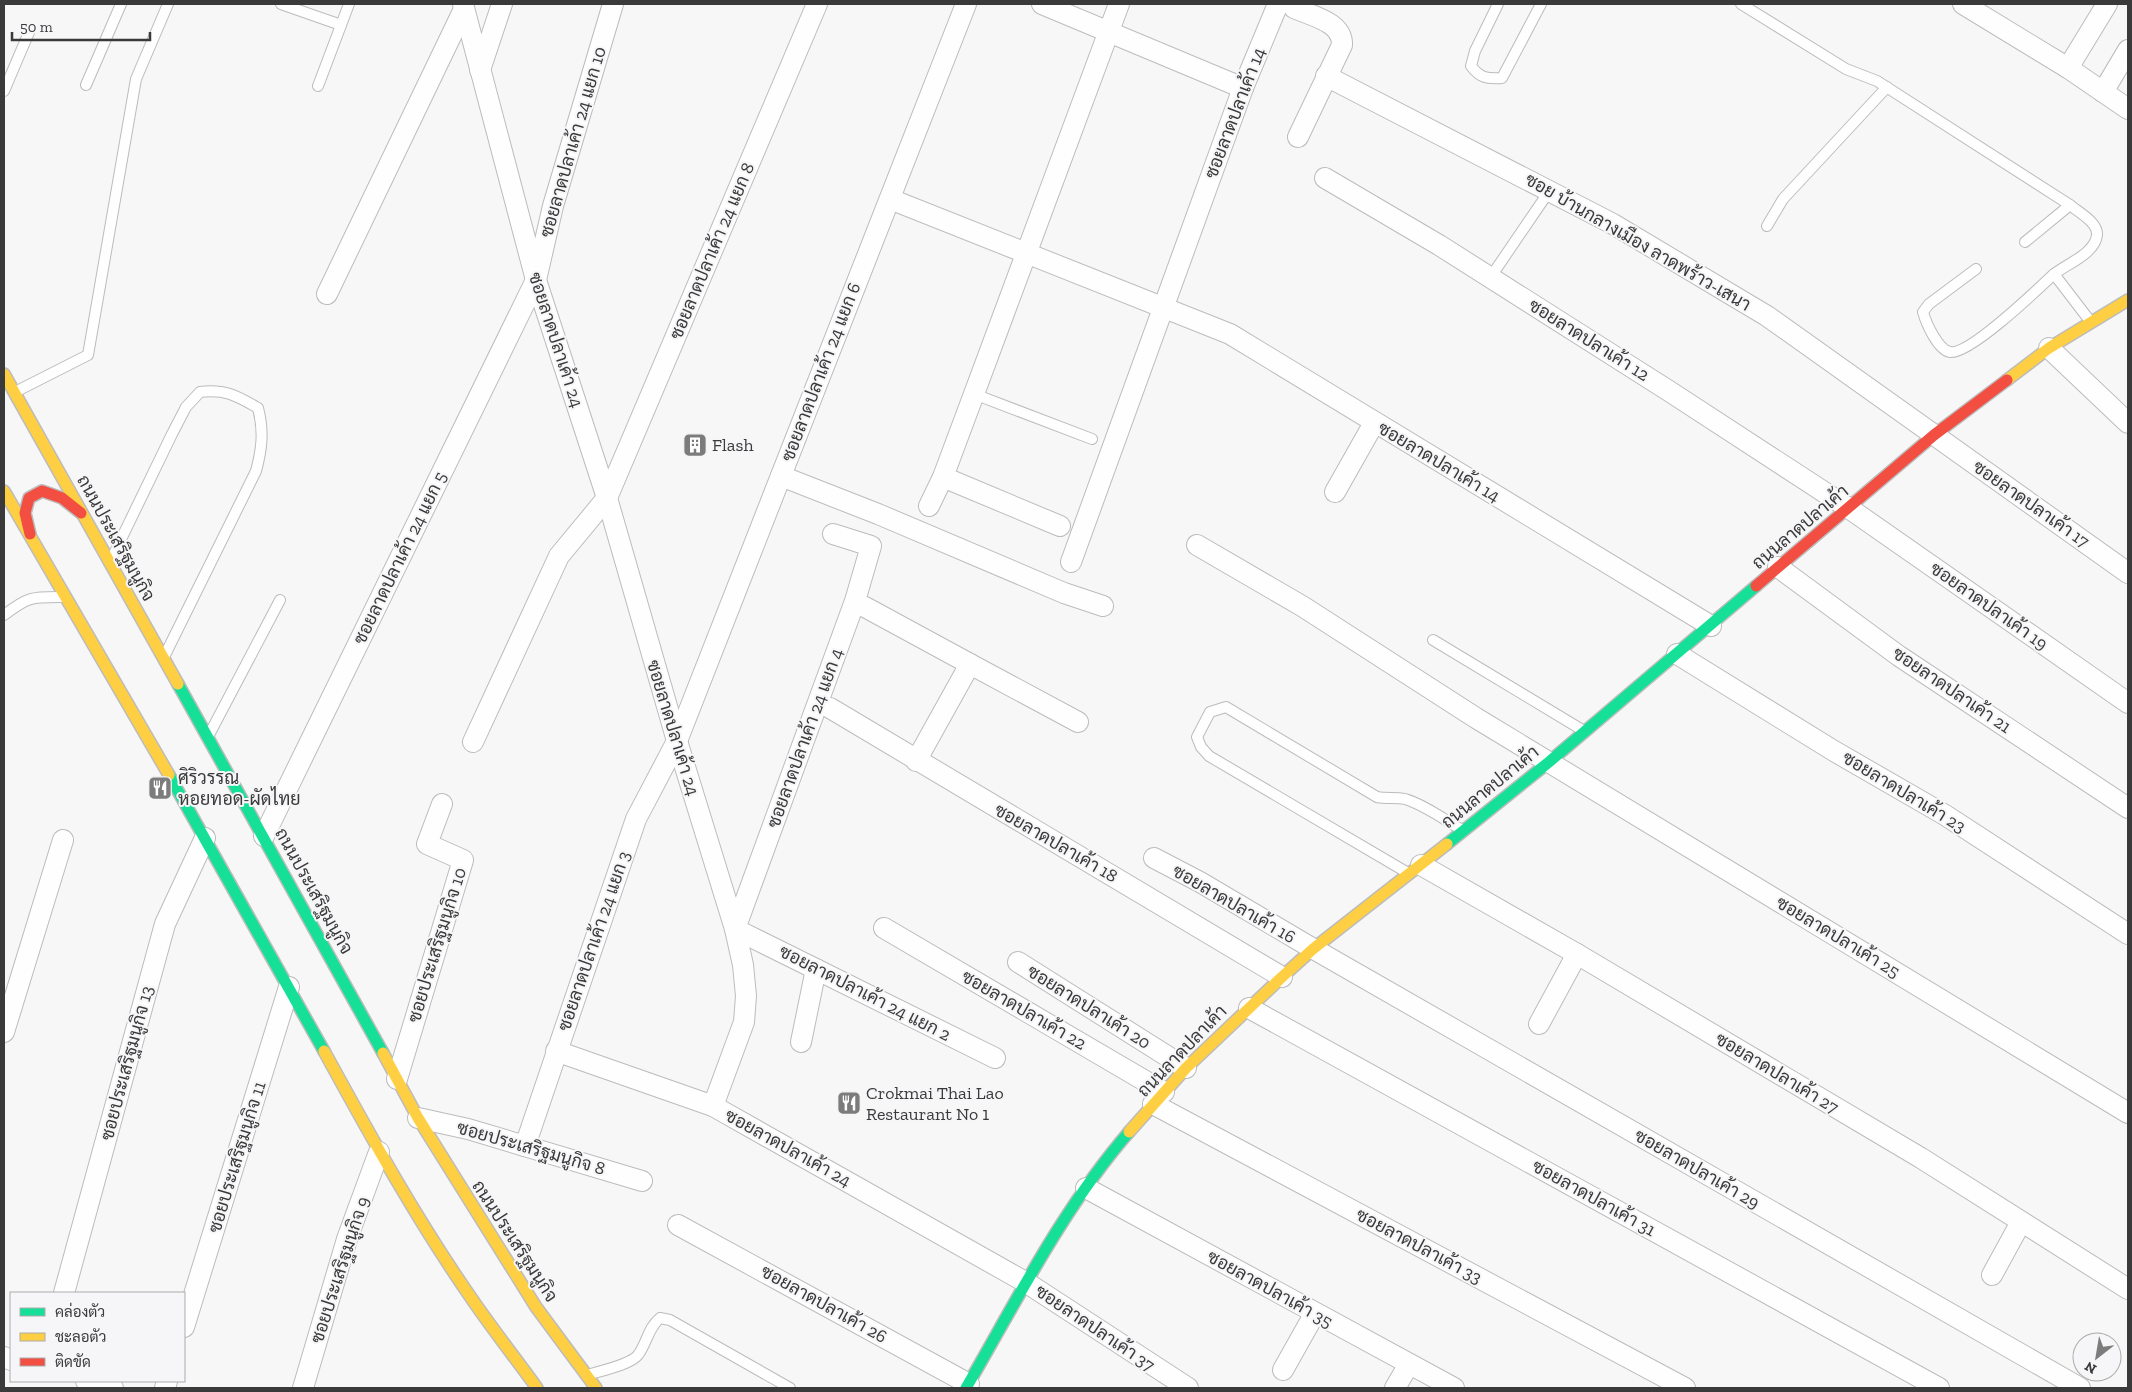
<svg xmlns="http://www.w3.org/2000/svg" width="2132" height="1392" viewBox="0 0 2132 1392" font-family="'Zilla Slab',Sarabun,serif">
	<rect width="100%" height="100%" fill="#f7f7f7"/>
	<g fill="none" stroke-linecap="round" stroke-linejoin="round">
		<g stroke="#bcbcbc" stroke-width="12">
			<g id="lane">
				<path d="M 281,4 L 341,25"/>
				<path d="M 1498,4 L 1475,51 L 1471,66 C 1480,78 1487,79 1502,78 L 1541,4"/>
				<path d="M 1741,4 L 1846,69 L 1877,81 L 2070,205 C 2078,212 2098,222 2097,235 C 2095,254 2066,264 2053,275 C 2037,290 1969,355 1950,352 C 1938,350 1926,323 1923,312 L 1929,304 L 1976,269"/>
				<path d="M 86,85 L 121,4"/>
				<path d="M 318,86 L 349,4"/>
				<path d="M 4,91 L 30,30"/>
				<path d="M 1767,226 L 1783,199 L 1887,87"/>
				<path d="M 2025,242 L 2070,205"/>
				<path d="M 2054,274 L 2090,321"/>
				<path d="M 1490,278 L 1550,190"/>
				<path d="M 15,392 L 88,355 L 136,79 L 168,4"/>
				<path d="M 974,394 L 1092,439"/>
				<path d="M 111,560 L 172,434 L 186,407 L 200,392 C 226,389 237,396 258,408 C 264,431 262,449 256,471 L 165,655"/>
				<path d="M 4,615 C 29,596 32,597 63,597"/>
				<path d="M 1433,640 L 1584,731"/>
				<path d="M 210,733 L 280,600"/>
				<path d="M 1408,873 L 1209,756 L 1201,747 L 1197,737 L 1210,712 L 1226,707 L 1377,797 C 1387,799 1396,797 1405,799 C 1425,805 1445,820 1462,830"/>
				<path d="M 587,1375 C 600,1371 630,1365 638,1355 C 647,1343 648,1328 660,1318 L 670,1320 L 790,1388"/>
			</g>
		</g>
		<g stroke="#bcbcbc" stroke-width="22">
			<g id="street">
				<path d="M 463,4 L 536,280 L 607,498 L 677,741 L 735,929 L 743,965 L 746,996 L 744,1022 L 713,1106 L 1027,1283 L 1188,1388"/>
				<path d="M 1042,4 L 1243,88"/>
				<path d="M 1963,4 L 2068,68 L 2128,109"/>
				<path d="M 1294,8 C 1312,16 1343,22 1342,45 L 1298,137"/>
				<path d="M 2068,68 L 2107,4"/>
				<path d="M 480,70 L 502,4"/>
				<path d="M 1326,76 L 1613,224 L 1767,316 L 2128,573"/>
				<path d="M 2103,92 L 2128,50"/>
				<path d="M 1325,178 L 1439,245 L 1669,391 L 1850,509 L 2128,703"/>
				<path d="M 890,199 L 1230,334 L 1711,626"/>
				<path d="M 327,294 L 464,9"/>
				<path d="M 2049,348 L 2128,423"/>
				<path d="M 781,476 L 878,514 L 1064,593 L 1103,606"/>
				<path d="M 943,477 L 1060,526"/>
				<path d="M 1335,492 L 1374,423"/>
				<path d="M 929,506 L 943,477 L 974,394 L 1119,4"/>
				<path d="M 833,534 L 871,546 L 855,601 L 735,929 L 995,1058"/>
				<path d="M 1197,545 L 1302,606 L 1476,718 L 2128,1113"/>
				<path d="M 1071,562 L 1243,88 L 1278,4"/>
				<path d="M 1778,567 L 1899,656 L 2128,808"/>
				<path d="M 865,607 L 970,664"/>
				<path d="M 1677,654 L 1834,751 L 1945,815 L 2128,934"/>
				<path d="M 830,708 L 1282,977"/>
				<path d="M 473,742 L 559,556 L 607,498 L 817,4"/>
				<path d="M 916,761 L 970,664 L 1078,722"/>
				<path d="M 264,836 L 536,280 L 553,206 L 613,4"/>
				<path d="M 1154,858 L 1200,882 L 1305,944 L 2080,1388"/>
				<path d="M 1421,865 L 1577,954 L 1921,1158 L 2128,1289"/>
				<path d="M 884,928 L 1164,1092"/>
				<path d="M 1018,962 L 1186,1068"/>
				<path d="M 1249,1008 L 1939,1388"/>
				<path d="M 1539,1024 L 1577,954"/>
				<path d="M 4,1032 L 63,840"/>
				<path d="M 801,1042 L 816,969"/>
				<path d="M 556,1051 L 713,1106"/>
				<path d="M 397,1079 L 463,860 L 427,844 L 442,804"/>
				<path d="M 1153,1104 L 1685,1388"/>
				<path d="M 418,1118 L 468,1129 L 642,1181"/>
				<path d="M 525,1146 L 636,819 L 677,741 L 966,4"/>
				<path d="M 1086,1188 L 1454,1388"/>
				<path d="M 678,1225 L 969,1384"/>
				<path d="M 1992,1275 L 2021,1222"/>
				<path d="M 64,1293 L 165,924 L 205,838"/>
				<path d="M 184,1327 L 289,987"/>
				<path d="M 4,1357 L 11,1360"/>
				<path d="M 1283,1370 L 1315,1313"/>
				<path d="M 86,1381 L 113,1388"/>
				<path d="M 165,1388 L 167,1381"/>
				<path d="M 303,1388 L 347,1239 L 379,1152"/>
				<path d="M 1395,1388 L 1409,1364"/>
			</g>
		</g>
		<g stroke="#bcbcbc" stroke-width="14">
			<g id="fast">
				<path d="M 178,684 L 383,1053"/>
				<path d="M 169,775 L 324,1051"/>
				<path d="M 1447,844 L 1549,762 L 1756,586"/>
				<path d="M 966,1388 C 1016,1302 1063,1208 1129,1132"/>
			</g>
		</g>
		<g stroke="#bcbcbc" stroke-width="14">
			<g id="slow">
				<path d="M 4,374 L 178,684"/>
				<path d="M 2007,380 L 2049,348 L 2128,300"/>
				<path d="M 4,491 L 169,775"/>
				<path d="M 324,1051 C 371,1137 418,1222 474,1302 C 494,1331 516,1359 537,1388"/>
				<path d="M 383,1053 L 418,1118 L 536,1307 L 596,1388"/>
				<path d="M 1129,1132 L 1186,1068 L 1282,977 L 1313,949 L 1447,844"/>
			</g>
		</g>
		<g stroke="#bcbcbc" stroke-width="14">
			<g id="jam">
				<path d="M 30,534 L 25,513 L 29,498 L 42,491 L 62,498 L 81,513"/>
				<path d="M 1756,586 L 1934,435 L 2007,380"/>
			</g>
		</g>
		<use href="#lane" stroke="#fefefe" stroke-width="10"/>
		<use href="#street" stroke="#fefefe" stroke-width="20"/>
		<use href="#fast" stroke="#16e098" stroke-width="11"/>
		<use href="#slow" stroke="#ffcf43" stroke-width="11"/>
		<use href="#jam" stroke="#f24e42" stroke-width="11"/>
	</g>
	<defs>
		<g id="building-square" transform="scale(1.25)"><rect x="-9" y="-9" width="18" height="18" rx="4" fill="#7c7c7c" stroke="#f6f6f8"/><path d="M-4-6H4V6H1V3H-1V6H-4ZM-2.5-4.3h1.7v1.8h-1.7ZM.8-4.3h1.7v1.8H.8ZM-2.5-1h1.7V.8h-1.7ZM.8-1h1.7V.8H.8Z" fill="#fff"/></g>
		<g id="restaurant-square" transform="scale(1.25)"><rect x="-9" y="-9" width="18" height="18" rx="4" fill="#7c7c7c" stroke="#f6f6f8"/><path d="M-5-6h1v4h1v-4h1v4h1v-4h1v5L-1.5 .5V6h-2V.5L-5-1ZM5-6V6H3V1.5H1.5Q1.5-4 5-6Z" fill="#fff"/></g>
	</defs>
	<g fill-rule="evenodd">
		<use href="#building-square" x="695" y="445"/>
		<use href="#restaurant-square" x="160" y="788"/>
		<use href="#restaurant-square" x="849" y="1103"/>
	</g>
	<g text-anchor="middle" stroke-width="4" stroke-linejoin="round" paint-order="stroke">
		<g font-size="18" fill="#3a3a3a" stroke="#f6f6f8">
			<text transform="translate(1235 113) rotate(-69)" y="6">ซอยลาดปลาเค้า 14</text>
			<text transform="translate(573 142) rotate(-74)" y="6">ซอยลาดปลาเค้า 24 แยก 10</text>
			<text transform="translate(1638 242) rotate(30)" y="6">ซอย บ้านกลางเมือง ลาดพร้าว-เสนา</text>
			<text transform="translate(712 251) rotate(-67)" y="6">ซอยลาดปลาเค้า 24 แยก 8</text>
			<text transform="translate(556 340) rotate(72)" y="6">ซอยลาดปลาเค้า 24</text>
			<text transform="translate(1589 340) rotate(32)" y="6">ซอยลาดปลาเค้า 12</text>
			<text transform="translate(821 372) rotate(-69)" y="6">ซอยลาดปลาเค้า 24 แยก 6</text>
			<text transform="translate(1439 462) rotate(31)" y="6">ซอยลาดปลาเค้า 14</text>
			<text transform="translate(2031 504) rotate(35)" y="6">ซอยลาดปลาเค้า 17</text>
			<text transform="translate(1800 527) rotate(-40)" y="6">ถนนลาดปลาเค้า</text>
			<text transform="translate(116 538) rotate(61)" y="6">ถนนประเสริฐมนูกิจ</text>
			<text transform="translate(400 558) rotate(-64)" y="6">ซอยลาดปลาเค้า 24 แยก 5</text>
			<text transform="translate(1989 606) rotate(35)" y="6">ซอยลาดปลาเค้า 19</text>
			<text transform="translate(1952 690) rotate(34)" y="6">ซอยลาดปลาเค้า 21</text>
			<text transform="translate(673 728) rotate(73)" y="6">ซอยลาดปลาเค้า 24</text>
			<text transform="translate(805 738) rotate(-70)" y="6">ซอยลาดปลาเค้า 24 แยก 4</text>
			<text transform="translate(1490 787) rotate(-39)" y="6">ถนนลาดปลาเค้า</text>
			<text transform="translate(1904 792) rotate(31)" y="6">ซอยลาดปลาเค้า 23</text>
			<text transform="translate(1056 843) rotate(30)" y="6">ซอยลาดปลาเค้า 18</text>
			<text transform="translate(314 891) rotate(61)" y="6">ถนนประเสริฐมนูกิจ</text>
			<text transform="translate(1234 904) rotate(30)" y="6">ซอยลาดปลาเค้า 16</text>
			<text transform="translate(1838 937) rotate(31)" y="6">ซอยลาดปลาเค้า 25</text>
			<text transform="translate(594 941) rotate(-71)" y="6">ซอยลาดปลาเค้า 24 แยก 3</text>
			<text transform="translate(437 945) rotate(-73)" y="6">ซอยประเสริฐมนูกิจ 10</text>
			<text transform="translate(865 993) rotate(27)" y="6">ซอยลาดปลาเค้า 24 แยก 2</text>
			<text transform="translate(1089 1007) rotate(32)" y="6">ซอยลาดปลาเค้า 20</text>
			<text transform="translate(1024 1010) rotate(30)" y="6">ซอยลาดปลาเค้า 22</text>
			<text transform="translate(1182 1051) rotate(-46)" y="6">ถนนลาดปลาเค้า</text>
			<text transform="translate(127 1063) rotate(-75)" y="6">ซอยประเสริฐมนูกิจ 13</text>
			<text transform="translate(1777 1073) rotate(31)" y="6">ซอยลาดปลาเค้า 27</text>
			<text transform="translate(531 1148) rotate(16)" y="6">ซอยประเสริฐมนูกิจ 8</text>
			<text transform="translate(788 1148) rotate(29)" y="6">ซอยลาดปลาเค้า 24</text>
			<text transform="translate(237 1157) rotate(-73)" y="6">ซอยประเสริฐมนูกิจ 11</text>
			<text transform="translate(1697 1169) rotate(30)" y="6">ซอยลาดปลาเค้า 29</text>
			<text transform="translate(1594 1198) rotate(29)" y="6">ซอยลาดปลาเค้า 31</text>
			<text transform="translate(515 1241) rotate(57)" y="6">ถนนประเสริฐมนูกิจ</text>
			<text transform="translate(1419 1246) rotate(28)" y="6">ซอยลาดปลาเค้า 33</text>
			<text transform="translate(340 1270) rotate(-72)" y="6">ซอยประเสริฐมนูกิจ 9</text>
			<text transform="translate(1270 1289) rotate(29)" y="6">ซอยลาดปลาเค้า 35</text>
			<text transform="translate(824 1304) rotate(29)" y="6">ซอยลาดปลาเค้า 26</text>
			<text transform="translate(1095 1328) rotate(34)" y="6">ซอยลาดปลาเค้า 37</text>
		</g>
		<g font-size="18" fill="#3a3a3a" stroke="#f6f6f8" text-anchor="start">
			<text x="712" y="451">Flash</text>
			<text x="178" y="784">ศิริวรรณ<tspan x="178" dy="21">หอยทอด-ผัดไทย</tspan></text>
			<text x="866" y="1099">Crokmai Thai Lao<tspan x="866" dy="21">Restaurant No 1</tspan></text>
		</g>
	</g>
	<rect width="2132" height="1392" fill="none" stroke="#3a3a3a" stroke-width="10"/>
	<rect x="10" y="1292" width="175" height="90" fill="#f6f6f8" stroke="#ababac"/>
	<rect x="20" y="1308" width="25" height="8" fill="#16e098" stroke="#ababac"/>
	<text x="55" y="1317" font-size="15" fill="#3a3a3a">คล่องตัว</text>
	<rect x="20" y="1333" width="25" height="8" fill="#ffcf43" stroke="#ababac"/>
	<text x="55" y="1342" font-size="15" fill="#3a3a3a">ชะลอตัว</text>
	<rect x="20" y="1358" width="25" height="8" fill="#f24e42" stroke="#ababac"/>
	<text x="55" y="1367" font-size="15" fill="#3a3a3a">ติดขัด</text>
	<g transform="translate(2097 1357) rotate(211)"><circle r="24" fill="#f6f6f8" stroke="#ababac"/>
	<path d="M0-4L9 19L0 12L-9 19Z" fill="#7c7c7c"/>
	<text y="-8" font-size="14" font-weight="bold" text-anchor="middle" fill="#3a3a3a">N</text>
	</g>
	<path d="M12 32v8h138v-8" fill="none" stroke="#3a3a3a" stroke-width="2.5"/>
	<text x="20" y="32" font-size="15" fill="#3a3a3a" stroke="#f6f6f8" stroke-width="4" paint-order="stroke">50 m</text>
</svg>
